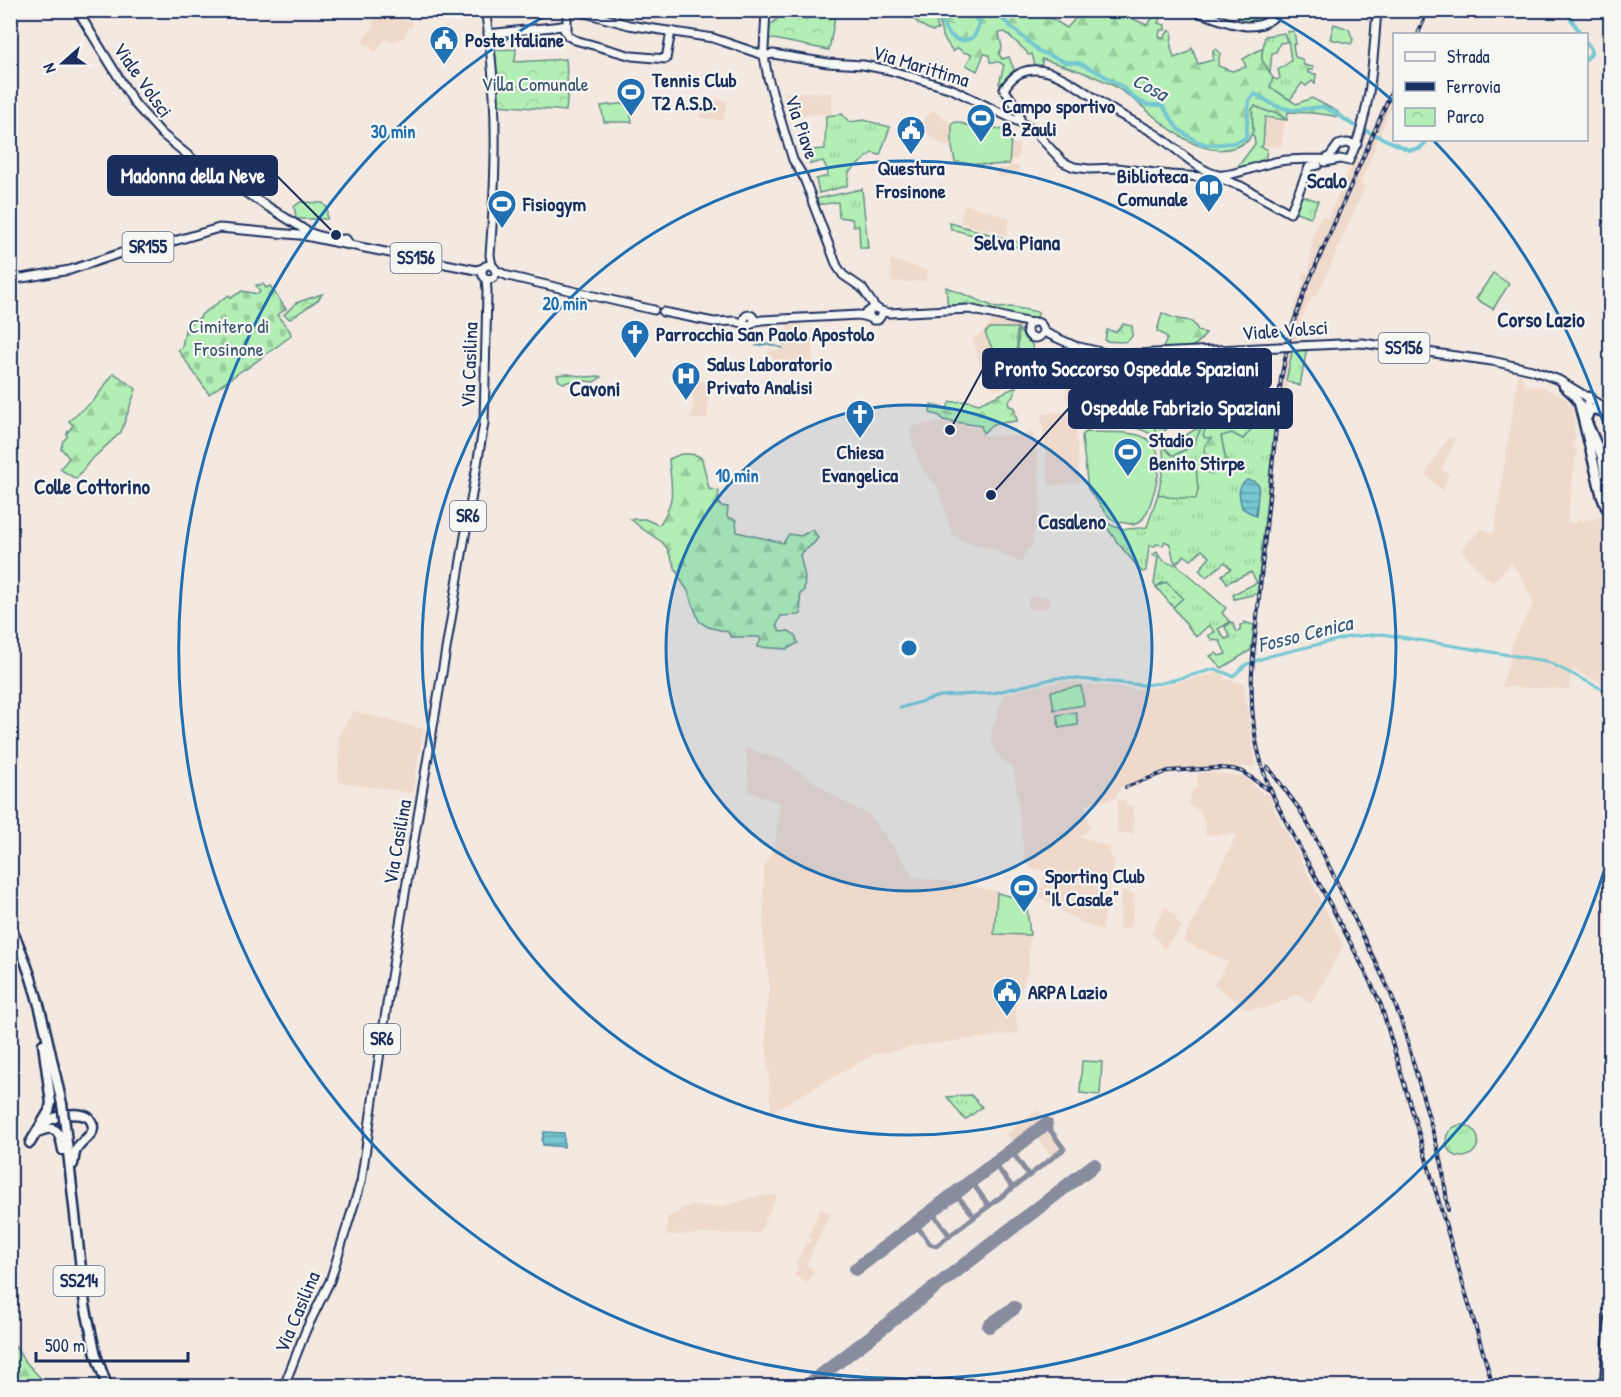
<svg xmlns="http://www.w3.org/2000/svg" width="1621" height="1397" viewBox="0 0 1621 1397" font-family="'Patrick Hand',sans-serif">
	<defs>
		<pattern id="grass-tufts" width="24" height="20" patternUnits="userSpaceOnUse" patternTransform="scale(1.5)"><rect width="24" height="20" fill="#b3efb4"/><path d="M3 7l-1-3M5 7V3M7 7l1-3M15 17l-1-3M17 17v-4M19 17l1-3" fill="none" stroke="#99cd9d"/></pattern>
		<pattern id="forest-firs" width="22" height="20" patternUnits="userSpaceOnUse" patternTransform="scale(1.5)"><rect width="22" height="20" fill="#b3efb4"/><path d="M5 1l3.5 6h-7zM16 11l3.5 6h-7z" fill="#99cd9d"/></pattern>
		<pattern id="cemetery-stones" width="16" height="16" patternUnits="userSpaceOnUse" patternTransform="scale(1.5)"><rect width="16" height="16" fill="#b3efb4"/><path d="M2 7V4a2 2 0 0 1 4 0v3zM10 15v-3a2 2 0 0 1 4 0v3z" fill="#99cd9d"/></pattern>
		<pattern id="park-crowns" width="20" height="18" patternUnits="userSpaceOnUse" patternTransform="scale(1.5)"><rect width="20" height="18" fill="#b3efb4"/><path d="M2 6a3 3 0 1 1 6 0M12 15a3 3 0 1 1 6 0" fill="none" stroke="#99cd9d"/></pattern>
		<pattern id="garden-dots" width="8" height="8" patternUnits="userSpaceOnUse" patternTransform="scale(1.5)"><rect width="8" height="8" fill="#b3efb4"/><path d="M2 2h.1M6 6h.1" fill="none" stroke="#99cd9d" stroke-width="1.8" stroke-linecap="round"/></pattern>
		<pattern id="water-rules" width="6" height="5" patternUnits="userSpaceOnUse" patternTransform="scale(1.5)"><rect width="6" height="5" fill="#77c7d2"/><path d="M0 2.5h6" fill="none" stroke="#61a2ae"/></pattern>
	</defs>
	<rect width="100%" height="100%" fill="#f3e9e0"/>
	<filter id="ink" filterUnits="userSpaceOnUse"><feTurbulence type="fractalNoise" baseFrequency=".0167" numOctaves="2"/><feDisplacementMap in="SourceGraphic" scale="12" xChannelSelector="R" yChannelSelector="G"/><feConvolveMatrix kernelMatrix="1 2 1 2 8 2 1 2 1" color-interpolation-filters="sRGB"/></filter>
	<g filter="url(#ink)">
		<g fill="#efd9cb">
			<path d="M 369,10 L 385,11 L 413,23 L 412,28 L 409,27 L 404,38 L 393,41 L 384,40 L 376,52 L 362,42 L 374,25 L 371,23 L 379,17 Z"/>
			<path d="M 1394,84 L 1394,92 L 1392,99 L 1394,100 L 1360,184 L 1365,186 L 1318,294 L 1311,298 L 1301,321 L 1286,381 L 1288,385 L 1284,417 L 1275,413 L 1282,361 L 1295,304 L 1305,281 L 1301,278 L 1304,272 L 1308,274 L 1309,272 L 1312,238 L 1321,216 L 1328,217 L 1353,162 L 1359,162 L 1361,159 Z"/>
			<path d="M 785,92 L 832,93 L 832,114 L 796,115 L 793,108 L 781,107 L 780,100 L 786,101 Z"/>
			<path d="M 703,97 L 727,101 L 723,121 L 700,117 Z"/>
			<path d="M 933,110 L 952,125 L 951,146 L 946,147 L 926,132 L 923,121 Z"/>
			<path d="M 1266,118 L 1285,120 L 1281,147 L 1263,145 Z"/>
			<path d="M 1012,144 L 1019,144 L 1018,160 L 1012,160 L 1011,166 L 1019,166 L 1018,171 L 1016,174 L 998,178 L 996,169 L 1009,168 Z"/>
			<path d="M 965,204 L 1009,218 L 1007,236 L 960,222 Z"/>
			<path d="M 890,259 L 929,271 L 926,281 L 891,282 Z"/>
			<path d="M 994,318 L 1021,326 L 1026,336 L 1033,343 L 1037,357 L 1034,377 L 997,390 L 993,388 L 980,365 L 973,339 L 982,333 Z"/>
			<path d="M 798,320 L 801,320 L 803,341 L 813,339 L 812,363 L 787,365 L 782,369 L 768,352 L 769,350 L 783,350 L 781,333 L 787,331 L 787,322 L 796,323 Z"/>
			<path d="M 1082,374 L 1129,374 L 1128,414 L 1111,413 L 1090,424 L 1086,422 L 1065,397 L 1066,390 L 1072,378 Z"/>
			<path d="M 1518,374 L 1522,375 L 1521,379 L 1525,381 L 1524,385 L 1543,387 L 1557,394 L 1566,399 L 1573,409 L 1575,435 L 1573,448 L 1577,449 L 1567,521 L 1576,524 L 1578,518 L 1582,521 L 1607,516 L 1610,519 L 1610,687 L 1573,670 L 1570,676 L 1569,689 L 1501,687 L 1510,660 L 1511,645 L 1534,603 L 1520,575 L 1511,563 L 1492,583 L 1461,550 L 1482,528 L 1494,534 Z"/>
			<path d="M 698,381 L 710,382 L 707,419 L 690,419 L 694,406 L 692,391 Z"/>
			<path d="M 1066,412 L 1075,422 L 1080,482 L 1049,486 L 1041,414 Z"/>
			<path d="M 946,422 L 980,428 L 983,436 L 1024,435 L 1033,432 L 1037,449 L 1041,504 L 1031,547 L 1026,550 L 1027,555 L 1024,555 L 1022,563 L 989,548 L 961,541 L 952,534 L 937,485 L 923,472 L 912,442 L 910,428 L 919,425 Z"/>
			<path d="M 1448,438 L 1455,440 L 1441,470 L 1449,474 L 1443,491 L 1425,474 Z"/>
			<path d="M 1029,597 L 1050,597 L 1048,608 L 1028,609 Z"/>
			<path d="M 1221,672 L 1226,679 L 1244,684 L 1256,765 L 1254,767 L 1216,767 L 1162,770 L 1120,788 L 1116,798 L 1085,805 L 1090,828 L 1087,830 L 1087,833 L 1079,836 L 1110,847 L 1109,852 L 1115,862 L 1102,931 L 1069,916 L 1040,897 L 1043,878 L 1046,874 L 1042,870 L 1031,870 L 1030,864 L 1025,863 L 1014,770 L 996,753 L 990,737 L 1004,694 L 1061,681 L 1134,689 L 1152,688 Z"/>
			<path d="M 354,711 L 424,729 L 412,793 L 338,782 L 339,734 Z"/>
			<path d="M 746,748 L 781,759 L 840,800 L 869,815 L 893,846 L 914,877 L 963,884 L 996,891 L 993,935 L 1030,935 L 1028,971 L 1015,1007 L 1018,1033 L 917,1046 L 873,1055 L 771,1112 L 765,1021 L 770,988 L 763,937 L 764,867 L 775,845 L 780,803 L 749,792 Z"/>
			<path d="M 1198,772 L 1243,776 L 1263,794 L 1268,793 L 1274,806 L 1273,809 L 1299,856 L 1343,946 L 1312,1003 L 1296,995 L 1267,1008 L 1247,1009 L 1214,985 L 1228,962 L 1183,941 L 1236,836 L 1233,834 L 1204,835 L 1206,833 L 1205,824 L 1202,816 L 1197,809 L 1188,805 L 1193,788 L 1197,788 Z"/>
			<path d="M 1118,799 L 1126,801 L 1126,807 L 1134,806 L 1133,834 L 1117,832 Z"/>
			<path d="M 1122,890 L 1135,894 L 1132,927 L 1119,930 Z"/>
			<path d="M 1166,906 L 1177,918 L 1176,921 L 1182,927 L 1163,950 L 1157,938 L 1151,933 Z"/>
			<path d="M 1038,1110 L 1066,1149 L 1053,1159 L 1035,1134 L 1016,1148 L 1006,1134 Z"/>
			<path d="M 777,1195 L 759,1233 L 667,1235 L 667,1217 L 689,1206 L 721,1207 L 758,1196 Z"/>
			<path d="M 820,1208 L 830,1213 L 806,1265 L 815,1271 L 808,1283 L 794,1275 L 799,1266 L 796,1264 L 806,1242 L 809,1243 L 811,1240 L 808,1238 Z"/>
		</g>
		<g fill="url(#grass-tufts)" stroke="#678f89" stroke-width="1.5">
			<path d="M 1242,11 L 1278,11 L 1270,19 L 1261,12 L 1259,15 L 1261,17 L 1260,23 L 1256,25 L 1256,20 L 1253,19 L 1248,25 L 1235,22 Z"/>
			<path d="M 1294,31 L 1296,44 L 1293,44 L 1295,57 L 1302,59 L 1304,65 L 1313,67 L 1313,70 L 1308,70 L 1308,73 L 1316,74 L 1315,84 L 1312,81 L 1306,86 L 1302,83 L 1290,100 L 1270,87 L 1273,78 L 1277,80 L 1280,78 L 1278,70 L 1291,61 L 1287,32 Z"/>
			<path d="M 1284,33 L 1287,42 L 1280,43 L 1276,52 L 1272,53 L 1270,72 L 1261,60 L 1265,36 Z"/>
			<path d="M 1255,106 L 1269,112 L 1275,112 L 1287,120 L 1265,117 L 1263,145 L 1260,147 L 1267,149 L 1265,162 L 1236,169 L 1255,144 L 1254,136 L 1250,134 L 1253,131 L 1252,109 Z"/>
			<path d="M 842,114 L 849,122 L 864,120 L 890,127 L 880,155 L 872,153 L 849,172 L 847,186 L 819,193 L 816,179 L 828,176 L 827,169 L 823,161 L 810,164 L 811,150 L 825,149 L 826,116 Z"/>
			<path d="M 862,189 L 868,248 L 860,248 L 859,226 L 853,226 L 852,219 L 839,217 L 838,202 L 817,205 L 816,199 Z"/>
			<path d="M 990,328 L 1017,328 L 1017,369 L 1004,374 L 985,333 Z"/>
			<path d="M 1018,328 L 1025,339 L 1031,343 L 1034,351 L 1034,365 L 1018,365 Z"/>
			<path d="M 1307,347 L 1300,386 L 1286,381 L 1293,348 Z"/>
			<path d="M 1129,374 C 1158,374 1179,374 1205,385 C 1198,385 1185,393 1180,397 C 1178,398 1178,400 1176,401 C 1169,404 1166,400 1160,408 L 1163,418 C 1157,425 1154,427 1155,437 C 1138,423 1111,426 1090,425 L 1111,413 L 1128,413 Z"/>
			<path d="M 1266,411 L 1275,420 L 1257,594 L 1234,599 L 1233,594 L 1257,583 L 1251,572 L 1227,583 L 1222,575 L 1231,569 L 1225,562 L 1206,577 L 1199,570 L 1210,557 L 1202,550 L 1191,560 L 1184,555 L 1177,563 L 1174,561 L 1170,544 L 1165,541 L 1163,545 L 1156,544 L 1155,546 L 1149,546 L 1146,571 L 1142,572 L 1117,542 L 1100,517 C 1113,531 1129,530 1147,527 L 1158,494 L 1168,497 L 1196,466 L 1164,466 L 1163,449 L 1165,448 L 1171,454 L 1175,455 L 1191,447 L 1203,425 L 1206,424 L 1208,437 L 1211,438 L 1211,473 L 1217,468 L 1227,466 L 1221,436 L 1232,433 L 1243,439 Z"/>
			<path d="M 1157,552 C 1160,559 1168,565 1176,564 L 1226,608 L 1222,613 L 1230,622 L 1218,629 L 1225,639 L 1230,637 L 1225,627 L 1232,622 L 1237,632 L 1240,631 L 1240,625 L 1244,624 L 1244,622 L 1254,625 L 1251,650 L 1222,668 L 1210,656 L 1216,653 L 1219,656 L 1226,654 L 1220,641 L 1212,640 L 1208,635 L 1215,632 L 1209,625 L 1196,637 L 1173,607 L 1183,598 L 1162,583 L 1156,587 L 1154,584 L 1158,557 L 1153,555 Z"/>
			<path d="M 971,1095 L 982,1107 L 965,1120 L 947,1097 Z"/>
			<circle cx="1462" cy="1141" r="16"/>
		</g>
		<g fill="url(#forest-firs)" stroke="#678f89" stroke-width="1.5">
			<path d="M 937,11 L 1039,11 L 1067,28 L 1082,11 L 1115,11 L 1120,14 L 1122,11 L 1134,11 L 1133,19 L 1147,25 L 1155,15 L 1160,18 L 1158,23 L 1165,25 L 1165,30 L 1160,30 L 1159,36 L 1164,38 L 1169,30 L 1172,32 L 1171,47 L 1174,58 L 1187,53 L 1192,48 L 1198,64 L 1213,60 L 1213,50 L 1216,49 L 1220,53 L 1218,66 L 1232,71 L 1246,67 L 1243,59 L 1262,48 L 1262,60 L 1273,78 L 1270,87 L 1296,104 L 1312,98 L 1338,112 L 1337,117 C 1320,112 1306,113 1288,112 L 1287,120 L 1275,112 L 1269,112 L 1255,106 L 1252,109 L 1253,131 L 1248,141 C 1198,173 1154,109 1116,87 C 1093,74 1067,67 1042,59 L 1042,69 L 1036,69 L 1032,54 L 1028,55 L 1026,51 L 1005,32 L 999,33 L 1002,47 L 999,54 L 1002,59 L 1009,57 L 1016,75 L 1002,85 L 999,84 L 1004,65 L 999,62 L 990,62 L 989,55 L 984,54 L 977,71 L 966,65 L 972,54 L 963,52 L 958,48 L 953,52 L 942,35 Z"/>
			<path d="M 1162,313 C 1167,315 1172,318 1178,319 C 1188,321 1193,319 1198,331 L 1206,333 C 1194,352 1183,349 1162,350 L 1167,339 L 1166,336 L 1157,331 Z"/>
			<path d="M 114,373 L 136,389 L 121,432 L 89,462 L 76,479 L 60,469 L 69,458 L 61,448 L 63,441 L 67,437 L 67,433 L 73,425 L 69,421 L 94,400 Z"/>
			<path d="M 1200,385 C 1219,386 1232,407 1248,415 L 1245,419 L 1253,427 L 1243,439 L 1232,433 L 1221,436 L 1227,466 L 1217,468 L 1211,473 L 1205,472 L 1202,460 L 1204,456 L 1209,457 L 1204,451 L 1205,445 L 1211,438 L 1205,438 L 1203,435 L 1206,428 L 1206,424 L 1201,428 L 1194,444 L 1175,455 L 1172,455 L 1165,448 L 1196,429 L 1194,423 L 1196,421 L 1182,415 L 1175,423 L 1156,437 C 1153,426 1157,425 1163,418 L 1160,409 L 1161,406 L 1170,400 L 1176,401 C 1181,395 1193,388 1200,385 Z"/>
			<path d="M 1016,387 L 1014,396 L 1008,401 L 1009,406 L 1014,407 L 1017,421 L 994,424 L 983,433 L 981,426 L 943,420 L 940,416 L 930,413 L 931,404 L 946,409 L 950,402 L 969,401 L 979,404 Z"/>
			<path d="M 681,454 C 688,454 697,453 702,459 L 709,489 L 719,491 L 718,499 L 720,506 L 728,507 L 727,517 L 736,520 L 737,532 L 783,543 L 789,534 L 801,536 L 813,529 L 818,538 C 811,549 806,547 800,555 L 805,577 L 804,591 L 800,594 L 801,614 L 799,615 L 781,616 L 777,625 L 780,632 L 789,631 L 795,635 L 798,643 L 787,649 L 757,647 L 761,640 L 759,637 L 731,637 L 728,632 L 708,627 L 699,621 L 688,591 L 680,579 L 667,548 L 662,542 L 641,528 L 631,519 L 645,519 L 658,525 L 660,524 C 677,498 671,488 669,459 Z"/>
			<path d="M 11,1340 L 23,1359 L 46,1384 L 46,1386 L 11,1386 Z"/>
		</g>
		<path fill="url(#cemetery-stones)" stroke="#678f89" stroke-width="1.5" d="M 263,284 L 266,288 L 270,286 L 286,309 L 277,315 L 290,331 L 291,336 L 246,369 L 244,369 L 209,394 L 178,350 L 182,347 L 186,325 L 201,317 L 201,315 L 229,295 L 231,298 L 242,291 L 258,294 L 260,292 L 256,285 Z"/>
		<g fill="url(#park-crowns)" stroke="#678f89" stroke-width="1.5">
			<path d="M 785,11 L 836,11 L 829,50 L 768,38 L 769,27 Z"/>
			<path d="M 908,11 L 934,11 L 938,30 L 932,31 L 919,24 L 907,13 Z"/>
			<path d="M 516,49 L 515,62 L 566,59 L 568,90 L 566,111 L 498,105 L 493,50 Z"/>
			<path d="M 1300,195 L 1318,201 L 1311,217 L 1296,212 Z"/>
			<path d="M 950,223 L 1018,242 L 1019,245 L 1015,247 L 951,229 Z"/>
			<path d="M 946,287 L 997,308 L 1012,307 L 1038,312 L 1038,315 L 1035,318 L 1030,318 L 985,309 L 948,308 Z"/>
			<path d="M 322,294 L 318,300 L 290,319 L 284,315 L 296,303 Z"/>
			<path d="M 1123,324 L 1132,326 C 1136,348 1117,341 1105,341 L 1107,330 L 1116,332 Z"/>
			<path d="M 567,374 L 586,377 L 599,376 L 601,377 L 594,382 L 585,381 L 577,384 L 572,381 L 564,383 L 559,381 L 557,375 Z"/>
		</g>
		<path fill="url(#garden-dots)" stroke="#678f89" stroke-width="1.5" d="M 1166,582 L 1183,598 L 1173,607 L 1156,587 Z"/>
		<g fill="#b3efb4" stroke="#678f89" stroke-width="1.5">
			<path d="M 1334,24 L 1349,29 L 1353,40 L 1351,44 L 1330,39 Z"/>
			<path d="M 629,103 L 632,122 L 604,122 L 601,106 Z"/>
			<path d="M 958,122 C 973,130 992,123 1007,132 L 1011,140 L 1009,164 L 990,165 L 955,162 L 952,147 L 952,123 Z"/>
			<path d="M 300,202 L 323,203 L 327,208 L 327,219 L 293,219 L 296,216 L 294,207 Z"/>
			<path d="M 1493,273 L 1509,284 L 1493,309 L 1476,299 Z"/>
			<path d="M 1087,432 C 1102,433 1135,430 1147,439 C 1153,444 1158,450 1159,458 C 1161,471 1151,507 1144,517 C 1141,522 1137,523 1133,525 L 1132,523 L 1131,524 L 1115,521 L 1110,518 L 1088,489 L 1082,437 L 1083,434 Z"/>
			<path d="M 1164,466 L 1196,466 L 1198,490 L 1196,499 L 1168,497 L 1158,494 Z"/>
			<path d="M 1081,686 L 1084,705 L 1054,710 L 1051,691 Z"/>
			<path d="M 1076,712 L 1078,725 L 1059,728 L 1057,715 Z"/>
			<path d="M 997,893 L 1026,900 L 1030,935 L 994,934 Z"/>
			<path d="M 1082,1061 L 1102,1062 L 1100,1095 L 1080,1093 Z"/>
		</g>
		<g fill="url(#water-rules)" stroke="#528aa4" stroke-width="1.5">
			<path d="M 1247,480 L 1253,481 L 1259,485 L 1256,516 L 1242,508 C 1240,497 1235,488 1247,480 Z"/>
			<path d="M 544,1132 L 564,1133 L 564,1147 L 543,1145 L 542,1141 Z"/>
		</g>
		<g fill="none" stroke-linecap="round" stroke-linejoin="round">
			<g stroke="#528aa4" stroke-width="1.5">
				<path d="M 797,342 L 799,341"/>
				<path d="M 802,343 L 813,339"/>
				<path d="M 785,344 L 788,343"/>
				<path d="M 791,344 L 794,343"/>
				<path d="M 756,346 L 767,344 L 783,348"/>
			</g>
			<path stroke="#77c7d2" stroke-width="3" d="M 900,708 L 940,696 L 993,693 L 1056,678 L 1068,678 L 1143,685 L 1162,683 L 1215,669 L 1233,676 L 1247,664 L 1270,656 L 1349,637 L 1382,634 L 1546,661 L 1610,693"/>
			<g stroke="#77c7d2" stroke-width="4">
				<path d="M 940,10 C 941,29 954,48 974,37 L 980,23 L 967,10"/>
				<path d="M 992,10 L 1039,51 L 1066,62 L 1079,63 L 1098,72 L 1121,86 L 1138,101 L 1149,105 L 1162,105 L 1178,129 L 1196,141 L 1207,145 L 1234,143 L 1246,138 L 1249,100 L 1255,94 L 1276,106 L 1292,110 L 1323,107 L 1334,112 L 1353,125 L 1409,150 L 1419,149 L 1428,140"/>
				<path d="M 1565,10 L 1581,34"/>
				<path d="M 1586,42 L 1591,49 L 1591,54 L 1586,59"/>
			</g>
			<g stroke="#878c9f" stroke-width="5">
				<path d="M 1011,1150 L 1029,1176"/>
				<path d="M 994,1163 L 1013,1188"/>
				<path d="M 971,1181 L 989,1206"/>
				<path d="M 955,1193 L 975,1217"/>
				<path d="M 931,1211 L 950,1236"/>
				<path d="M 915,1223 L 930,1244 L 936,1246 L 1064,1149 L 1046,1124"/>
			</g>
			<g stroke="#878c9f" stroke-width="14">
				<path d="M 856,1269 L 1046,1124"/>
				<path d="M 989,1326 L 1014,1308"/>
				<path d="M 807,1386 L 1094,1165"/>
			</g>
			<g stroke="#1b2f5e" stroke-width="11">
				<g id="major">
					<path d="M 77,10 L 135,104 L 162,134 L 195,161 L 302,228"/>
					<path d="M 485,10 C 488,25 489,41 491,56 C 498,123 495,188 490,255 L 492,266"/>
					<path d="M 574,10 L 629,25 L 713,38 L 763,55"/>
					<path d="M 1192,10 C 1221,19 1258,41 1280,10"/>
					<path d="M 562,26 L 568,36 L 575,40 L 632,56 L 666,59 L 671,31"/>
					<path d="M 567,32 L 567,10"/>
					<path d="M 488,34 L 562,26"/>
					<path d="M 764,50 L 766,10"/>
					<path d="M 768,55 L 773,54 L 828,63 L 863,65 L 889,70 L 952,89 L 1025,125 L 1036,133 L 1063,162 L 1074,167 L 1089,169 L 1117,168 L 1170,175 L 1219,178 L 1241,186 L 1290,213 L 1309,167 L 1318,165"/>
					<path d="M 764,56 L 768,78 L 793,160 L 803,176 L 811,196"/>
					<path d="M 1021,123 L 1018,109 L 1004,89 C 1031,44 1081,90 1109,108 C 1125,118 1142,125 1157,135 C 1174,146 1198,171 1218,175 C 1232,177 1264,163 1280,161 C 1295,158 1311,160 1326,159 L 1330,156 L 1338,145 L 1346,143 L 1357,144"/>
					<path d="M 1325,162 L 1340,159 L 1349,161 C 1371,115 1373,61 1377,10"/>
					<path d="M 812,201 L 837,266 L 843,275 L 862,288 L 875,307"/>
					<path d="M 301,235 L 344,244 L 348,242 L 346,239 C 330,240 317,237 303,229"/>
					<path d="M 345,244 L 476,270 L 483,268"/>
					<circle cx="489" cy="272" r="7"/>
					<path d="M 495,270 L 508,276 L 654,310"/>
					<path d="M 10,280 L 70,270 L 121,253 L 174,241 L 219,228 L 299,235"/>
					<path d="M 881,311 L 889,313 L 969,309 L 1031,323"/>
					<path d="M 663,312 L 714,322 L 735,321 L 746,324"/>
					<path d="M 863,315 L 875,307 L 881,311 L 881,316 L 878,320 L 873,320 L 869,316 L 869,312"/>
					<circle cx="749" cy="320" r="5"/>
					<circle cx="1035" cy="330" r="8"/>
					<path d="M 753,322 L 762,320 L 859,315 L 870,318"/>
					<path d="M 1042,327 L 1046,333 L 1075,346 L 1114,355 L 1279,347"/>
					<path d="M 1297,346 L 1362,343 L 1492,361 L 1532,370 L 1559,380 L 1610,411"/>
					<path d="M 284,1386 L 306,1330 L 330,1281 L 361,1182 L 391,977 L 484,423 L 487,291 L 486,278"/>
				</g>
			</g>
			<g stroke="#1b2f5e" stroke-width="13">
				<g id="highway">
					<path d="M 1564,386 L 1574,395 L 1579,403 L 1602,497 L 1606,507 L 1610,513"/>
					<path d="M 1589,397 L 1585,418 L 1602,457 L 1610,504"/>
					<path d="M 1587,417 L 1589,412 L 1593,409 L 1608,413"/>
					<path d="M 10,926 C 38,982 48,1044 62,1104"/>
					<path d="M 65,1125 L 85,1305 L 96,1355 L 107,1386"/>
					<path d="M 42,1126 C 50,1116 78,1110 89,1118 C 101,1133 83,1138 76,1150 C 74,1154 74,1159 73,1164"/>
					<path d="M 38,1132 C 57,1123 60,1133 63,1150"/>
					<path d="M 30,1143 L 49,1111 L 51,1103 L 43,1044"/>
					<path d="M 1605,1386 L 1610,1318"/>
				</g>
			</g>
			<use href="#major" stroke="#f6f6f2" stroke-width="7"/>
			<use href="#highway" stroke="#f6f6f2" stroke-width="8"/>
			<g stroke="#1b2f5e" stroke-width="4">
				<g id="rail">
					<path d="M 1418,34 L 1428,10"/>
					<path d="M 1394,86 L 1304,293 L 1291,330 L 1281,379 L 1253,657 C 1250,693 1251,727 1261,762 C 1269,794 1288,824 1303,854 C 1330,904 1358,954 1381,1005 L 1493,1386"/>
					<path d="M 1268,767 L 1300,810 L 1314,835 L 1391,994 L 1402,1023 L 1442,1164 L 1448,1210"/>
					<path d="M 1126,787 L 1168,771 L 1219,768 L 1233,769 L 1243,772 L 1269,790"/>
				</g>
			</g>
			<use href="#rail" stroke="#f6f6f2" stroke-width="1.5" stroke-dasharray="4.5" stroke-linecap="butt"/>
			<g stroke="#1b2f5e" stroke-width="11" stroke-linecap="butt">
				<path id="major-bridge" d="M 1279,347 L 1297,346"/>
			</g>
			<g stroke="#1b2f5e" stroke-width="13" stroke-linecap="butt">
				<path id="highway-bridge" d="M 62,1104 L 65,1125"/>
			</g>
			<use href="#major-bridge" stroke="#f6f6f2" stroke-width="7"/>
			<use href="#highway-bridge" stroke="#f6f6f2" stroke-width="8"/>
		</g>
	</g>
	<circle cx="909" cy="648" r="243" fill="#1f6fb2" fill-opacity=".12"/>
	<g fill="none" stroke="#1f6fb2" stroke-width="3">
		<circle cx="909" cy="648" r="243"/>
		<circle cx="909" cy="648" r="487"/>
		<path d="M1609 855A730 730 0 1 1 550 13M1268 13A730 730 0 0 1 1393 101M1434 141A730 730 0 0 1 1609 441"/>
	</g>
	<defs>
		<g id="civic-pin" transform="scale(1.5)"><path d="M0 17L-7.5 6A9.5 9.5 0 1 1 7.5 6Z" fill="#1f6fb2" stroke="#f6f6f2"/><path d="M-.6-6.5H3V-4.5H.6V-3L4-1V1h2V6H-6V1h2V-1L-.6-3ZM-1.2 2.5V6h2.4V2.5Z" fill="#fff"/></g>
		<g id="stadium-pin" transform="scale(1.5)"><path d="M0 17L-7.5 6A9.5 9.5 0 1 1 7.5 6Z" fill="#1f6fb2" stroke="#f6f6f2"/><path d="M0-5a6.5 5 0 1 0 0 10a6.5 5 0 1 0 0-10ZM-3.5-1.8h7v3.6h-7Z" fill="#fff"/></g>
		<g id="library-pin" transform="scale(1.5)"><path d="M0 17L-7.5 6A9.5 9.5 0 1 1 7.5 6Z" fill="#1f6fb2" stroke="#f6f6f2"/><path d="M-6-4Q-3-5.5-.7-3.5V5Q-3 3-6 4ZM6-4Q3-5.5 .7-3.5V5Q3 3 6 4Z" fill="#fff"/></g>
		<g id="church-pin" transform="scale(1.5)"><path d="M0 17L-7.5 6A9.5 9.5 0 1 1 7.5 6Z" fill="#1f6fb2" stroke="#f6f6f2"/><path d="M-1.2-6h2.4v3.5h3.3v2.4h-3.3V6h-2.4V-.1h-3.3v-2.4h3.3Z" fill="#fff"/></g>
		<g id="hospital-pin" transform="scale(1.5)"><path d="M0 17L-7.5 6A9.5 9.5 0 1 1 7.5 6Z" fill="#1f6fb2" stroke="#f6f6f2"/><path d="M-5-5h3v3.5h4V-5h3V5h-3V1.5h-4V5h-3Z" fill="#fff"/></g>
	</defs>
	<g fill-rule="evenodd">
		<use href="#civic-pin" x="444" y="40"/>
		<use href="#stadium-pin" x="631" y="92"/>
		<use href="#stadium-pin" x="981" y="118"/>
		<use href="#civic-pin" x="911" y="130"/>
		<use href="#library-pin" x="1209" y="188"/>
		<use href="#stadium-pin" x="502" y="204"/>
		<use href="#church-pin" x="635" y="334"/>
		<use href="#hospital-pin" x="686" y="376"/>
		<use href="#church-pin" x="860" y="414"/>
		<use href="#stadium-pin" x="1128" y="452"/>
		<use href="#stadium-pin" x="1024" y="888"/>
		<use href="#civic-pin" x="1007" y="992"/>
	</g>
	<g text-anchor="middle" stroke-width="4.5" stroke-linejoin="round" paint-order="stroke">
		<g fill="#f6f6f2" stroke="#5d6b8a" stroke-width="1.5">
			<rect x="122.5" y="232" width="51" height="30" rx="4.5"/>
			<rect x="390.5" y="243" width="51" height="30" rx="4.5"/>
			<rect x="1378.5" y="333" width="51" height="30" rx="4.5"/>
			<rect x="450" y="501" width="36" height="30" rx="4.5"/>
			<rect x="364" y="1024" width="36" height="30" rx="4.5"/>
			<rect x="53.5" y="1266" width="51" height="30" rx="4.5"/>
		</g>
		<g font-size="18" font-weight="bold" fill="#1b2f5e">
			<text x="148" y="253">SR155</text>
			<text x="416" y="264">SS156</text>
			<text x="1404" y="354">SS156</text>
			<text x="468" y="522">SR6</text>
			<text x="382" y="1045">SR6</text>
			<text x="79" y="1287">SS214</text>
		</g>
		<g font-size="20" font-weight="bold" fill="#1b2f5e" stroke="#f6f6f2" text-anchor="start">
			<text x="465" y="47">Poste Italiane</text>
			<text x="652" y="87">Tennis Club<tspan x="652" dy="23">T2 A.S.D.</tspan></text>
			<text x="1002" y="113">Campo sportivo<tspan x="1002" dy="23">B. Zauli</tspan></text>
			<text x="911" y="175" text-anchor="middle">Questura<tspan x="911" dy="23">Frosinone</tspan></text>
			<text x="1188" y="183" text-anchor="end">Biblioteca<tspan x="1188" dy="23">Comunale</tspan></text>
			<text x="523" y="211">Fisiogym</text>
			<text x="656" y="341">Parrocchia San Paolo Apostolo</text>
			<text x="707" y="371">Salus Laboratorio<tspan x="707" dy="23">Privato Analisi</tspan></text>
			<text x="1149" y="447">Stadio<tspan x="1149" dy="23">Benito Stirpe</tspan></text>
			<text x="860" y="459" text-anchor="middle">Chiesa<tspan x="860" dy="23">Evangelica</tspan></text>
			<text x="1045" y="883">Sporting Club<tspan x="1045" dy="23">"Il Casale"</tspan></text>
			<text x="1028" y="999">ARPA Lazio</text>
		</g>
		<g font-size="20" fill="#1b2f5e" stroke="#f6f6f2">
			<text transform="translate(921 66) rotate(17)" y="7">Via Marittima</text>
			<text transform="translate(143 80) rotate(55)" y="7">Viale Volsci</text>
			<text transform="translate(802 127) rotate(71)" y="7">Via Piave</text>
			<text transform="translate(1285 330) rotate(-4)" y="7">Viale Volsci</text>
			<text transform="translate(469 365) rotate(-88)" y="7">Via Casilina</text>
			<text transform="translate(397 842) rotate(-80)" y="7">Via Casilina</text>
			<text transform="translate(297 1312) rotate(-67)" y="7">Via Casilina</text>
		</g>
		<g font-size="20" fill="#39556f" stroke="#f6f6f2">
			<text x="535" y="91">Villa Comunale</text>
			<text x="229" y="333">Cimitero di<tspan x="229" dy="23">Frosinone</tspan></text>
		</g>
		<g font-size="21" font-style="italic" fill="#32557b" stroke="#f6f6f2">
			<text transform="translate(1150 87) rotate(28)" y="7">Cosa</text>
			<text transform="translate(1305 634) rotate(-14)" y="7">Fosso Cenica</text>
		</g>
		<g font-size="21" font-weight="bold" fill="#1b2f5e" stroke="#f6f6f2">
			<text x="1327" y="188">Scalo</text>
			<text x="1017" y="250">Selva Piana</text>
			<text x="1541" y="327">Corso Lazio</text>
			<text x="595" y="396">Cavoni</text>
			<text x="92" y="494">Colle Cottorino</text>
			<text x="1072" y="529">Casaleno</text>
		</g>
	</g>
	<circle cx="909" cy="648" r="9" fill="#1f6fb2" stroke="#f6f6f2" stroke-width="3"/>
	<g font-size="18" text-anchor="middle" font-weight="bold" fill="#1f6fb2" stroke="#f6f6f2" stroke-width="4.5" stroke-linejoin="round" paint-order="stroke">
		<text x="393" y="138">30 min</text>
		<text x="565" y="310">20 min</text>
		<text x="737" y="482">10 min</text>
	</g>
	<path fill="none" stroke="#1b2f5e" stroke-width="2" d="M336 235L277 176M950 430L983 369M991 495L1069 408"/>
	<g fill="#1b2f5e" stroke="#f6f6f2" stroke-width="2">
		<circle cx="336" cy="235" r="6"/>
		<circle cx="950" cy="430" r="6"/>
		<circle cx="991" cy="495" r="6"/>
	</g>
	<g fill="#1b2f5e" stroke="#1b2f5e" stroke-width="2">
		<rect x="108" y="156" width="169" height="39" rx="6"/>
		<rect x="983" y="349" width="288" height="39" rx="6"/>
		<rect x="1069" y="389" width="223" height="39" rx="6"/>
	</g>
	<g font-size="21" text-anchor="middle" font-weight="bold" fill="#fff">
		<text x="193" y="183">Madonna della Neve</text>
		<text x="1127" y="376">Pronto Soccorso Ospedale Spaziani</text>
		<text x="1181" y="415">Ospedale Fabrizio Spaziani</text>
	</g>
	<rect width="1621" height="1397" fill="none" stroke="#f6f6f2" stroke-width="36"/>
	<rect x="18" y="18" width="1585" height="1361" fill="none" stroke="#1b2f5e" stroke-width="2" filter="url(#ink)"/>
	<rect x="1393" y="33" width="195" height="108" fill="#f6f6f2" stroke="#9ea6b7" stroke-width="1.5"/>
	<rect x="1405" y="52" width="30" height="9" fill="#f6f6f2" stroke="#9ea6b7" stroke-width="1.5"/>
	<text x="1447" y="63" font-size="18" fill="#1b2f5e">Strada</text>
	<rect x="1405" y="82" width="30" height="9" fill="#1b2f5e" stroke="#9ea6b7" stroke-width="1.5"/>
	<text x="1447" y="93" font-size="18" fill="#1b2f5e">Ferrovia</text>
	<rect x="1405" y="108" width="30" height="18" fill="url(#park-crowns)" stroke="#9ea6b7" stroke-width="1.5"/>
	<text x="1447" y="123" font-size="18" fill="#1b2f5e">Parco</text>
	<g transform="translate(63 63) rotate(249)" stroke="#f6f6f2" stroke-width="4.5" paint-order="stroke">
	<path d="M0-4.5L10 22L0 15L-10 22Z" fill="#1b2f5e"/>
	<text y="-9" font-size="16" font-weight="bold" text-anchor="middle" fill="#1b2f5e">N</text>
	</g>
	<path d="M36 1352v9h152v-9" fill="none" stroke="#1b2f5e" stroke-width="3"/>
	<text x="45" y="1352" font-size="18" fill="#1b2f5e" stroke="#f6f6f2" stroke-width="4.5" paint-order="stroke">500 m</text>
</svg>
